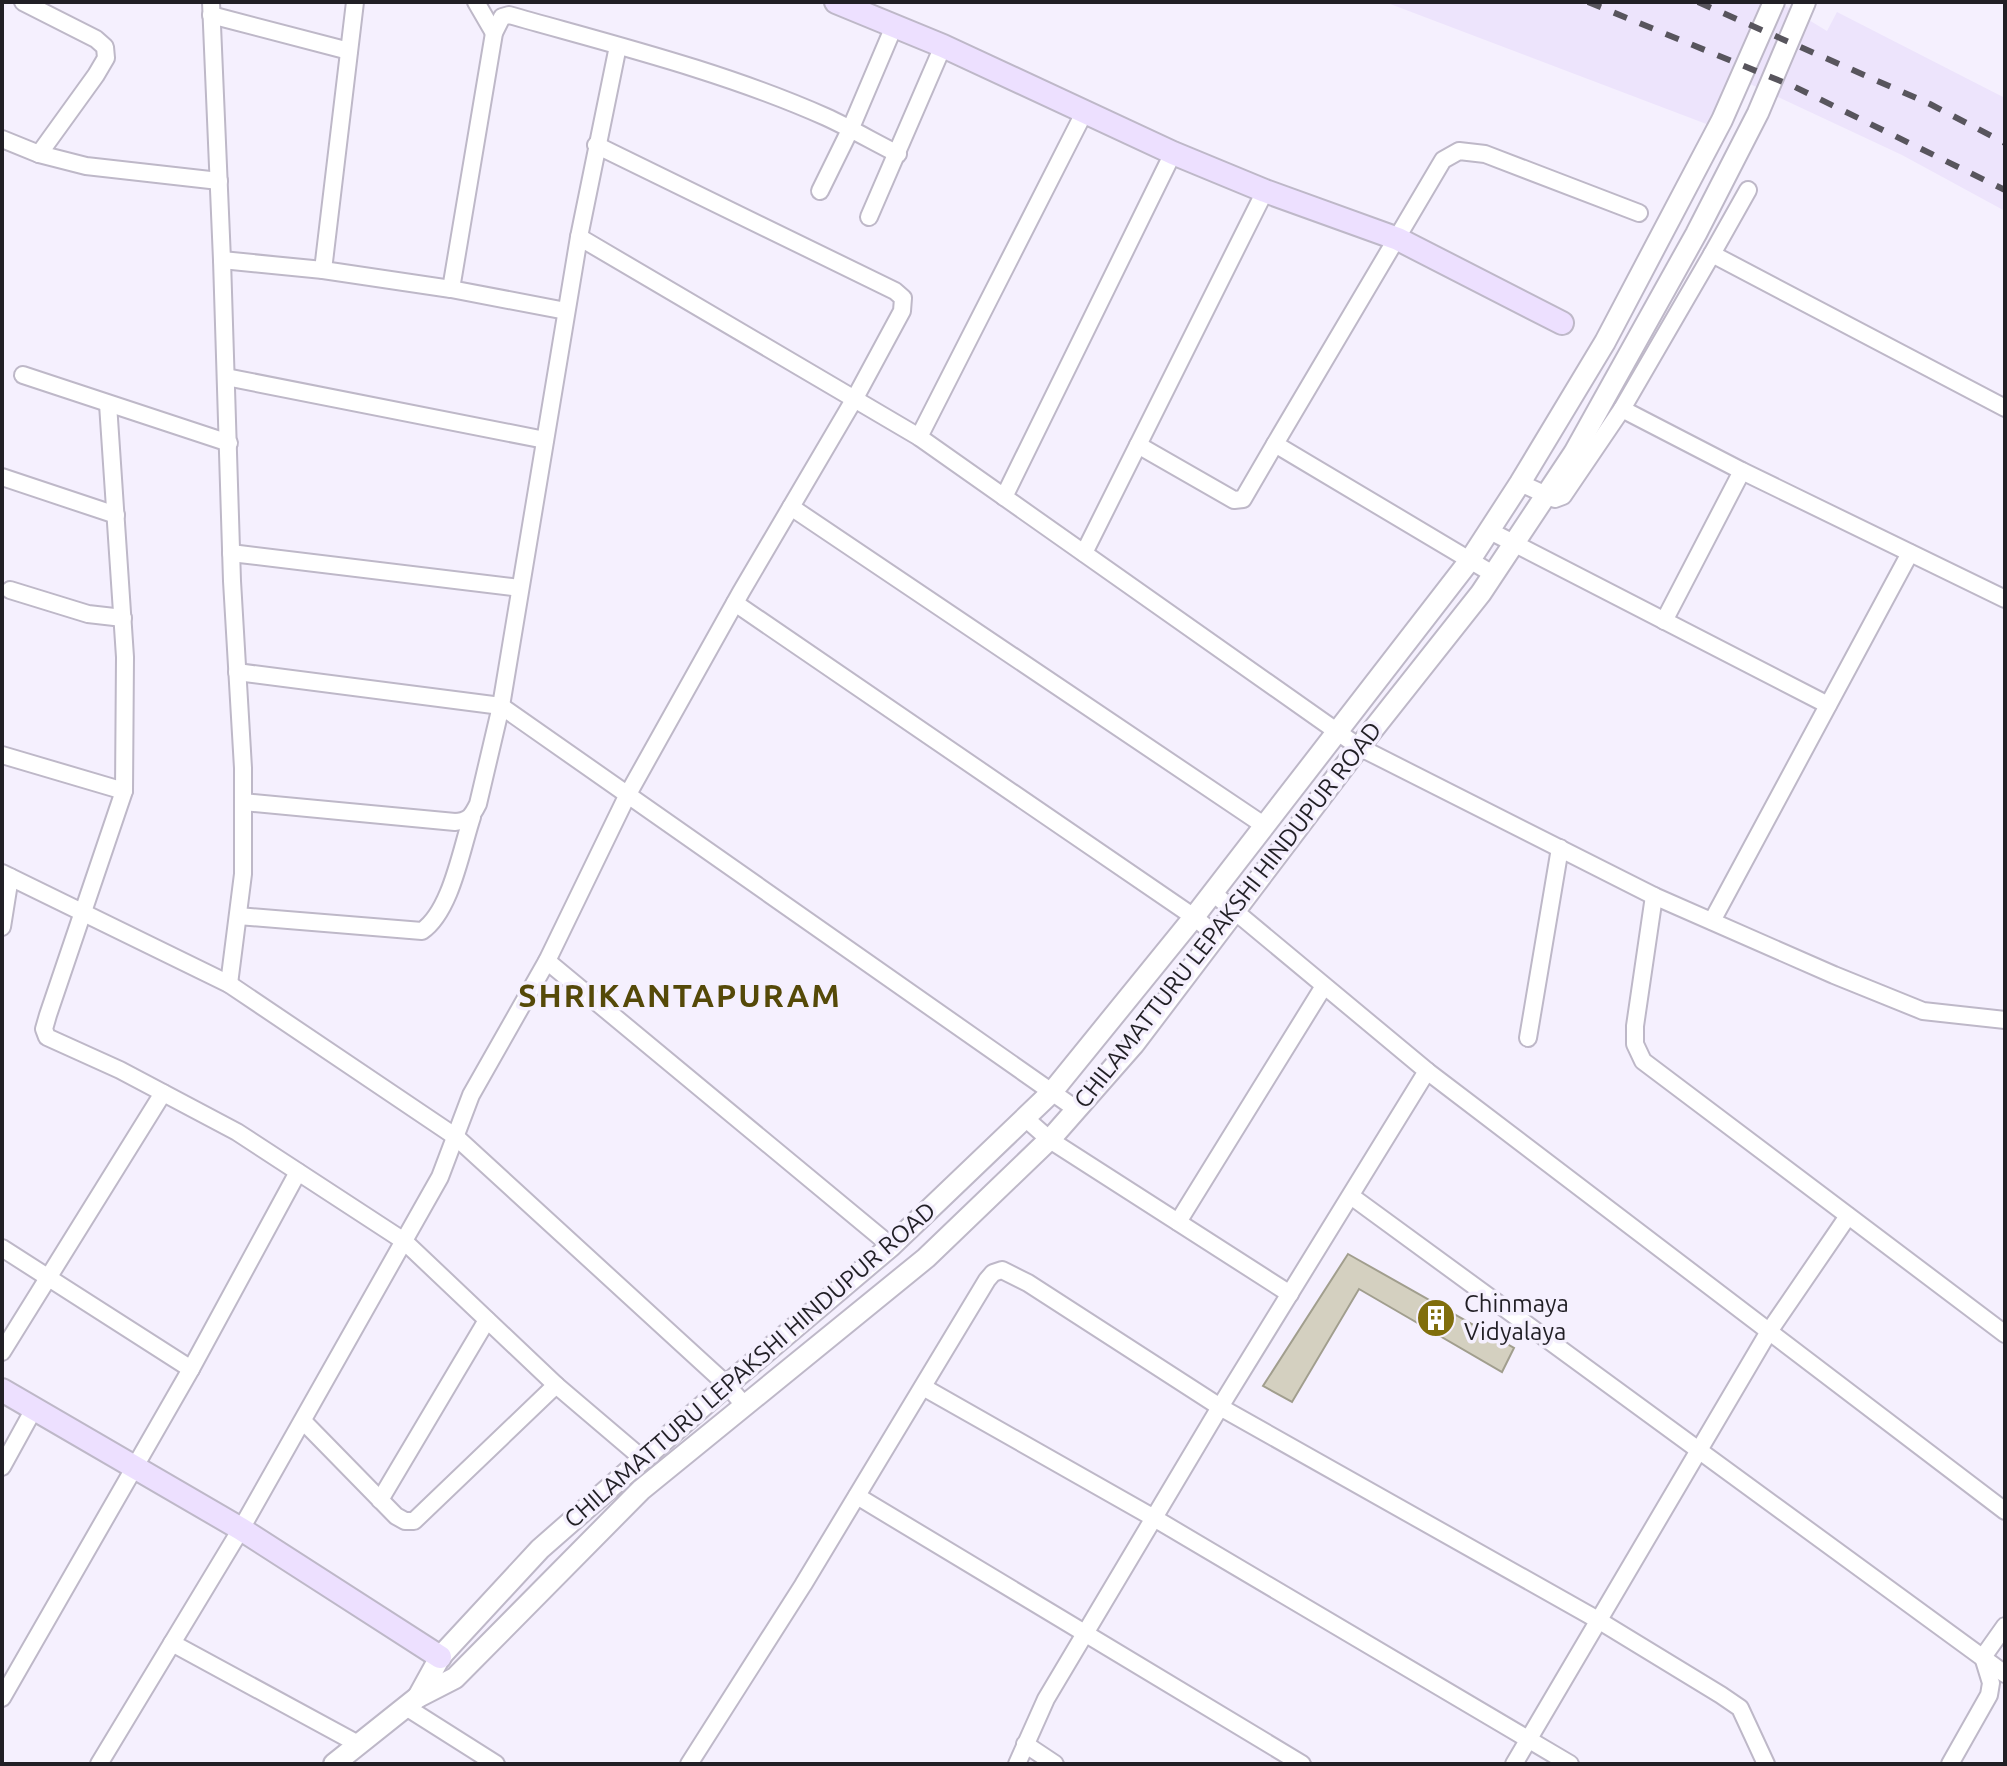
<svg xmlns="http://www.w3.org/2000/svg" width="2007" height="1766" viewBox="0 0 2007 1766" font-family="Ubuntu,sans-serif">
	<rect width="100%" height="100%" fill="#f5f0fe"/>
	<path fill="#ede4fc" d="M 1385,2 L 1779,2 L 1827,31 L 1837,12 L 2005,98 L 2005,211 L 1902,155 L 1735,77 L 1709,125 Z"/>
	<path fill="#d4d0c0" stroke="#a19e8e" stroke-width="2" d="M 1348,1254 L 1514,1348 L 1502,1372 L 1359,1289 L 1292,1402 L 1263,1386 Z"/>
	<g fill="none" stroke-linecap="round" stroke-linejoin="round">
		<g stroke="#beb8c8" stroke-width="20">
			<g id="minor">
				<path d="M 23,2 L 96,39 L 105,47 L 106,58 L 96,75 L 39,154"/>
				<path d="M 211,2 L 222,260 L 232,581 L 243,768 L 243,874 L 229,984"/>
				<path d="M 476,2 L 494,33"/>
				<path d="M 211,15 L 349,51"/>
				<path d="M 618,46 L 579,237 L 919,437 L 1359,747 L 1654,896 L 1834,975 L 1923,1011 L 2005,1020"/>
				<path d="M 2,139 L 39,154 L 86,166 L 219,181"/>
				<path d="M 1748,190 L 1712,254 L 2005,408"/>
				<path d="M 820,191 L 850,130 L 895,24"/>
				<path d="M 869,217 L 943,46"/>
				<path d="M 1712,254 L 1622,409 L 1742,471 L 2005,599"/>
				<path d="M 222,260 L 323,270 L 451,289"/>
				<path d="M 323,270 L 355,2"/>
				<path d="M 566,311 L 451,289 L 494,33 L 502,17 L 509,15 C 615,45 725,72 826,117 C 850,128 874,142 898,154"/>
				<path d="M 23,375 L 229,443"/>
				<path d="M 226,377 L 545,440"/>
				<path d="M 108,404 L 125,657 L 124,791 L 48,1015 L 44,1029 L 47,1037 L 120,1070 L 237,1132 L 404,1241 L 556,1385 L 643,1459"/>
				<path d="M 919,437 L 1085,111"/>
				<path d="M 1138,445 L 1234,500 L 1243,499 L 1275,444"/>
				<path d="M 2,477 L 116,515"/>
				<path d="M 1520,483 L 1555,499 L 1563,496 L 1622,409"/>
				<path d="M 1004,497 L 1173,153"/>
				<path d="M 791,507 L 1265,826"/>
				<path d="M 1488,530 L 1828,705"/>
				<path d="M 231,553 L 520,588"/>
				<path d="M 1084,553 L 1265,191"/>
				<path d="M 1493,574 L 1275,444 L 1443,160 L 1459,151 L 1485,154 L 1639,213"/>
				<path d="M 10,590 L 88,614 L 123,618"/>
				<path d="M 735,603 L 1194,917 L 1216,935"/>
				<path d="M 1664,621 L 1742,471"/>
				<path d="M 237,672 L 501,706 L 1076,1109"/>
				<path d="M 2,755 L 124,791"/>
				<path d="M 243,802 L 455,822 C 469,821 472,816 478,804 L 501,706 L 579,237"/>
				<path d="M 2,873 L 229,984 L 456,1137 L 727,1385 L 745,1406"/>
				<path d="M 1654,896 L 1635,1026 L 1635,1044 L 1643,1061 L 2005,1334"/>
				<path d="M 238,916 L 422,931 C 451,911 461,850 472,817"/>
				<path d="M 1712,921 L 1910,553"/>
				<path d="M 2,927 L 10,877"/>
				<path d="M 547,961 L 891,1246"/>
				<path d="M 1528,1038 L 1560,848"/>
				<path d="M 1427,1071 L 2005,1511"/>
				<path d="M 1025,1118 L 1050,1140 L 1290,1294"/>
				<path d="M 1351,1196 L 2005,1674"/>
				<path d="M 1178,1222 L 1324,986"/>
				<path d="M 2,1248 L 191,1369"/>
				<path d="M 2,1352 L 163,1093"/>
				<path d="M 923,1387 L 1154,1518 L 1570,1764"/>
				<path d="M 303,1421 L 396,1516 L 405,1521 L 414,1521 L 556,1385"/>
				<path d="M 2,1467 L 35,1407"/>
				<path d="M 857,1496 L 1302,1764"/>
				<path d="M 380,1500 L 487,1320"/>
				<path d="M 172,1643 L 360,1745"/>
				<path d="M 1983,1657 L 2005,1626"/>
				<path d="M 2,1698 L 191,1369 L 298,1172"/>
				<path d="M 406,1707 L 496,1764"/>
				<path d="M 1025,1744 L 1055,1764"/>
				<path d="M 99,1764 L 241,1529 L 440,1177 L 471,1095 L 547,961 L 628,794 L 741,592 L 855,398 L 902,311 L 903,298 L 895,291 L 596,145"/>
				<path d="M 689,1764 L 803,1585 L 987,1280 L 993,1273 L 1002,1270 L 1028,1283 L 1220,1407 L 1598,1620 L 1721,1695 L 1740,1708 L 1766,1764"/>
				<path d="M 1017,1764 L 1046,1699 L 1220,1407 L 1427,1071 L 1213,893"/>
				<path d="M 1514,1764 L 1768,1333 L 1848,1216"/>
				<path d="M 1950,1764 L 1989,1695 L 1991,1683 L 1983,1657"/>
			</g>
		</g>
		<g stroke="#beb8c8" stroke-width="24">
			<g id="tertiary">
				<path d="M 418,1697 L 440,1657 L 540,1549 L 727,1385 L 891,1246 L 1052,1092 L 1194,917 L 1470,560 L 1520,483 L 1605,342 L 1722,120 L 1774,2"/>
				<path d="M 334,1764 L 418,1697 L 455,1678 L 641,1490 L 926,1258 L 1054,1135 L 1134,1044 L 1356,751 L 1481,593 L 1574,453 L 1696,234 L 1758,113 L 1805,2"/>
			</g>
		</g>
		<g stroke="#beb8c8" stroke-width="26">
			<g id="secondary">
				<path d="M 836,2 L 943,46 L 1173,153 L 1265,191 L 1398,239 L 1562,323"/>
				<path d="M 2,1390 L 241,1529 L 440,1657"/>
			</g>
		</g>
		<use href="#minor" stroke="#fff" stroke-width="16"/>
		<use href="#tertiary" stroke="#fff" stroke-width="20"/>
		<use href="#secondary" stroke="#ede0ff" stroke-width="22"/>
		<g stroke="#58555d" stroke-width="6" stroke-dasharray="14 14" stroke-linecap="butt">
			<path d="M 1588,2 L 1795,87 L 2005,190"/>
			<path d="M 1698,2 L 1930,104 L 2005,143"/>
		</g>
	</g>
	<defs>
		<g id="building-disc" transform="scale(2)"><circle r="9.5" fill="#806e0c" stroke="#f5f0fe"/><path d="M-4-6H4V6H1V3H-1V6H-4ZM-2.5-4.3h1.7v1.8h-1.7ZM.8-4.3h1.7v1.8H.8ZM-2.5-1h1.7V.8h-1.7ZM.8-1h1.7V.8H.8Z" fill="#fff"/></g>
	</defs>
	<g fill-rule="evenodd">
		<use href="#building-disc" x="1436" y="1318"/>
	</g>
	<g text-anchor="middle" stroke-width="7" stroke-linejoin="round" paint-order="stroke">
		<g font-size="24" fill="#211f25" stroke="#f5f0fe">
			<text transform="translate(1228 915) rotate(-52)" y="8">CHILAMATTURU LEPAKSHI HINDUPUR ROAD</text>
			<text transform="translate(750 1365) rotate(-41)" y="8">CHILAMATTURU LEPAKSHI HINDUPUR ROAD</text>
		</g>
		<g font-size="24" fill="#211f25" stroke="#f5f0fe" text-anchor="start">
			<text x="1464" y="1312">Chinmaya<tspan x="1464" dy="28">Vidyalaya</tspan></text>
		</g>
		<g font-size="32" font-weight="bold" letter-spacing="2" fill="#554908" stroke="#f5f0fe">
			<text x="680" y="1007">SHRIKANTAPURAM</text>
		</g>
	</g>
	<rect width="2007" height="1766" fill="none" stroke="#211f25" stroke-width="8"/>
</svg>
